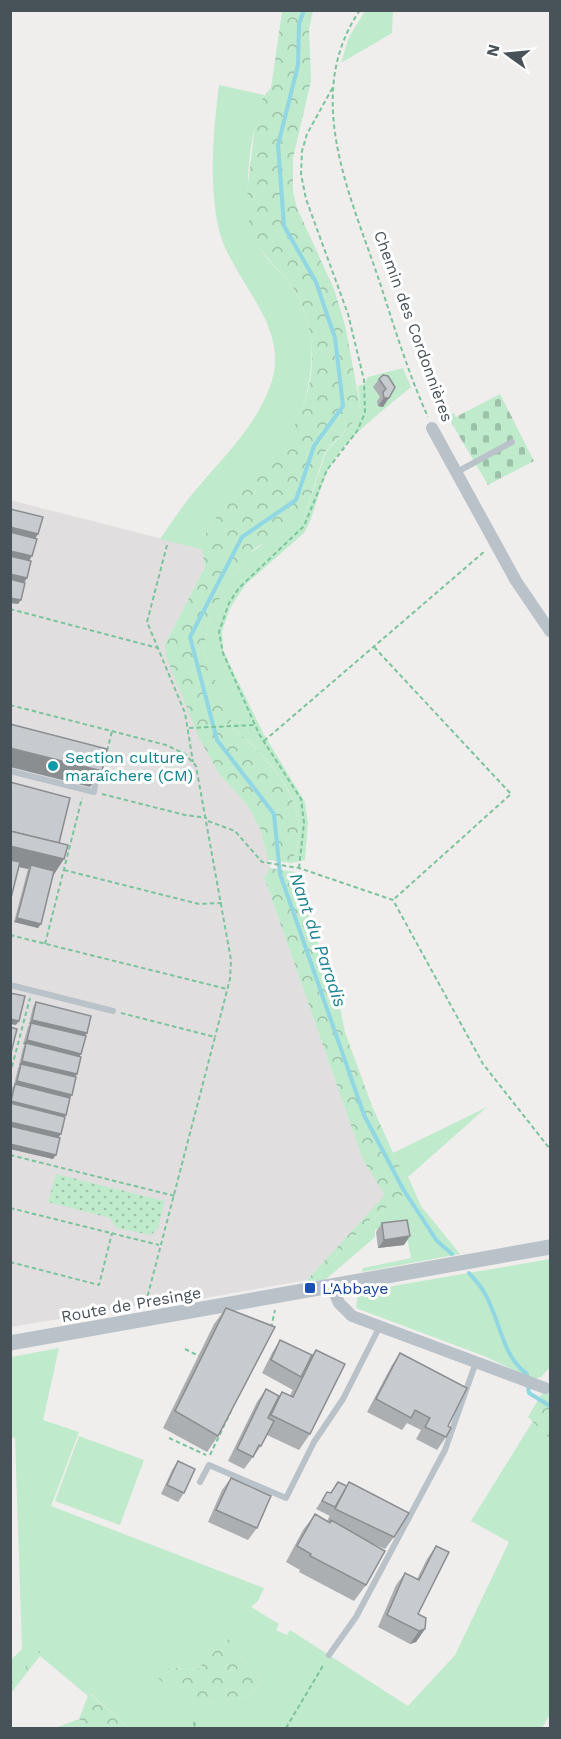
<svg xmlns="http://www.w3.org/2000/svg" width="561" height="1739" viewBox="0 0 561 1739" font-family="'Work Sans',sans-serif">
	<defs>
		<pattern id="forest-crowns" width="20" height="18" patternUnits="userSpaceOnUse" patternTransform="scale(1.5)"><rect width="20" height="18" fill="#bfeacc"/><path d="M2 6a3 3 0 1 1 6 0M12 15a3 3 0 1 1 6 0" fill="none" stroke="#9dc0a9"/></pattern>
		<pattern id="cemetery-stones" width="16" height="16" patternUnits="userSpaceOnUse" patternTransform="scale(1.5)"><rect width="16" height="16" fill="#bfeacc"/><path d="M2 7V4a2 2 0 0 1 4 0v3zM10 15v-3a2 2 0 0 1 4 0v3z" fill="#9dc0a9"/></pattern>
		<pattern id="garden-dots" width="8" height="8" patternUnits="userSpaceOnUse" patternTransform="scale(1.5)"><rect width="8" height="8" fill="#bfeacc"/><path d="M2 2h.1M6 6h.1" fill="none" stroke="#9dc0a9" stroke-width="1.8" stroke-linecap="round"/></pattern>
	</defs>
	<rect width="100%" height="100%" fill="#f0eded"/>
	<path fill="#e1dedf" d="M 10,500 L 202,549 L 205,567 L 165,644 L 220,775 L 248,806 L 261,831 L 270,868 L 264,877 L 363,1160 L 386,1195 L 307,1280 L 160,1306 L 137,1306 L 11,1327 Z"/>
	<g fill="#bfeacc" fill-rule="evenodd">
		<path d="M 365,11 L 393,11 L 392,33 L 341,63 L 349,37 Z"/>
		<path d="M 219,85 L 264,95 C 249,135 239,207 259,246 C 265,259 279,270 288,281 C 319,321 316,376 298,420 C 282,460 243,485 216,518 C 209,527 203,538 196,548 L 160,539 C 170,525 179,511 189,498 C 218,462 252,432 269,389 C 295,326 230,282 218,226 C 209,179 213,132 219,85 Z"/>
		<path d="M 403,368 L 411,387 C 385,409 345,438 329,468 C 318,489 316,513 304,533 L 246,584 L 230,608 L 222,631 L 223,650 L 263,733 L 305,802 L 308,823 L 305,860 L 291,863 C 319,813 271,758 234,729 L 227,731 L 223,728 L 223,725 L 231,723 L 207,659 L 204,647 L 209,621 L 222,594 L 250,553 L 304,517 L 326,452 L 355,420 L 360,405 L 358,386 L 364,384 L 368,377 Z"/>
		<path d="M 487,1107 L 408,1177 L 421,1206 L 460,1254 L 362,1272 L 363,1268 L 411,1258 L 405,1228 L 397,1224 L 375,1230 L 375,1237 L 325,1280 L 312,1281 L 371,1219 L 410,1190 L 393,1153 Z"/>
		<path d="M 550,1259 L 550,1367 L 541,1377 L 533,1379 L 484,1356 L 356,1308 L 358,1292 Z"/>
		<path d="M 59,1348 L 43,1420 L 79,1432 L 51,1506 L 264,1588 L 258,1601 L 251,1607 L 279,1624 L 276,1630 L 287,1635 L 290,1630 L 408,1706 L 455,1655 L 509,1542 L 471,1521 L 533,1421 L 550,1439 L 550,1714 L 542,1728 L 129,1728 L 90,1693 L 88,1696 L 40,1656 L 40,1651 L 11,1683 L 11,1660 L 22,1649 L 15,1438 L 10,1437 L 11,1357 ZM 227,1638 L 235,1652 L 265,1678 L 251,1695 L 206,1703 L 195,1709 L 183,1695 L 171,1667 L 196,1671 Z"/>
		<path d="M 79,1436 L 144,1460 L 120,1525 L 55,1501 Z"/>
		<path d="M 79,1719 L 93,1728 L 55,1728 Z"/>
	</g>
	<g fill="url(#forest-crowns)">
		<path d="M 282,11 L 313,11 L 309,29 L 311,81 L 293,158 L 293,192 L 297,208 L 334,289 L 345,325 L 360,405 L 355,420 L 325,452 L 304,517 L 285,535 L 258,546 L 250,553 L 222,594 L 209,621 L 204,647 L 207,659 L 232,723 L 223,725 L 223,728 L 227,731 L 234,729 C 270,758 319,813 291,863 L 268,860 L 261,831 L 248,806 L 220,775 L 199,738 L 166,656 L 165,644 L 205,567 L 202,550 L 196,548 C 203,538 209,527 216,518 C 256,468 296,450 310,381 C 316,349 309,306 288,281 C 274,264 257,250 251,229 C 243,202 250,171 253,143 C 255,123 256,102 271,88 Z"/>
		<path d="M 270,868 L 296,872 L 299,877 L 310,921 L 337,993 L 345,1032 L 372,1106 L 410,1190 L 371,1219 L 312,1281 L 307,1280 L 385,1195 L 363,1160 L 264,877 Z"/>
		<path d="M 545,1388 L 550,1390 L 550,1439 L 528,1417 Z"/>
		<path d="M 227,1638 L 234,1644 L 235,1652 L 265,1678 L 251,1695 L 206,1703 L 195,1709 C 183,1695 169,1690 156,1676 L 171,1667 L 196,1671 Z"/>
		<path d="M 40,1650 L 40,1656 L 11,1693 L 11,1683 Z"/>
		<path d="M 89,1693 L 129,1728 L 93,1728 L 79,1719 Z"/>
	</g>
	<path fill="url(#cemetery-stones)" d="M 500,394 L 534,461 L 488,485 L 448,417 L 454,413 L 456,417 Z"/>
	<path fill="url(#garden-dots)" d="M 56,1174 L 165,1201 L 158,1228 L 151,1235 L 116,1228 L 110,1218 L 48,1202 Z"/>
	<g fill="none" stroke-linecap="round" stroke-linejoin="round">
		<g stroke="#90d7e3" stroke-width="4">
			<path d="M 304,10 L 299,24 L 298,65 L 278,145 L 284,226 L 316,282 L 335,338 L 343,406 L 314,446 L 296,500 L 242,537 L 190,637 L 217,740 L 274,814 L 280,874 L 364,1115 L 403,1189 L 437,1241 L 452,1254"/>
			<path d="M 469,1273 C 474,1279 480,1285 484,1292 C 500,1318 501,1355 527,1374 L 527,1378"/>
			<path d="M 528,1386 L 529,1393 L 550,1406"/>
		</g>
		<g stroke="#7bc49b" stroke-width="2" stroke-dasharray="4.5 3" stroke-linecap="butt">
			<path d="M 360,10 C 302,95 350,194 379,280 C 394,326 408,373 428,417"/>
			<path d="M 167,545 L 147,622 L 185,713 L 193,762"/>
			<path d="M 10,609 L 158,648"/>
			<path d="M 374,647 L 511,794 L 393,900"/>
			<path d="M 10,705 L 166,745 L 185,754 L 196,766 L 231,960 L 230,979 L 215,1037"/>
			<path d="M 189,728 L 255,725"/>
			<path d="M 264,741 L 485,551"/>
			<path d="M 100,780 L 112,731"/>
			<path d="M 102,794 L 185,815 L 207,818"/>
			<path d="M 208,821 L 235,831 L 262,862 L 299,868 L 393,900 L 483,1064 L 550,1149"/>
			<path d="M 299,868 L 304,823 L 301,799 L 259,734 L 223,653 L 219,632 L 229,603 L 239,588 L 304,526 L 327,470 L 357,431 L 365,413 L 364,380 L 348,314 L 306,199 L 301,174 L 302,151 L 307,134 L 333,87"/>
			<path d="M 64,870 L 199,904 L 222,903"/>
			<path d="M 10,935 L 227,989"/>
			<path d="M 45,944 L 82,798"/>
			<path d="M 121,1013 L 215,1037 L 145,1306"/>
			<path d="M 10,1074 L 30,998"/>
			<path d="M 10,1155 L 175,1196"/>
			<path d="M 10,1208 L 159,1245"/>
			<path d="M 10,1262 L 99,1285 L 112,1233"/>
			<path d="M 271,1328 L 275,1310"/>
			<path d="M 185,1349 L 201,1357"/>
			<path d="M 169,1438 L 206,1455"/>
			<path d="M 210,1455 L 232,1409"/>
			<path d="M 194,1722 L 195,1728"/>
			<path d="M 286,1728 L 324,1664"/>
		</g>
		<g stroke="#bac2c9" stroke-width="6">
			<path d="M 455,473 L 512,442"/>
			<path d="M 10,771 L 94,792 L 95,785"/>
			<path d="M 10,985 L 113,1011"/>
			<path d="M 200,1482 L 209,1465 L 286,1498 L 314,1442 L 343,1399 L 380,1326"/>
			<path d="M 329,1655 L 356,1617 L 445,1450 L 476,1362"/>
		</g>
		<g stroke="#bac2c9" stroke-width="12">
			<path d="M 432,428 L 516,581 L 550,631"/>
			<path d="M 332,1287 L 339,1303 L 352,1316 L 545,1388"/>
		</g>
		<path stroke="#bac2c9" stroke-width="15" d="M 10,1343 L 550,1247"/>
	</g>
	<g fill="#abafb2">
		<path d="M 388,376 L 383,407 L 378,406 L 377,401 L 380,397 L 373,387 L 379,379 Z"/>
		<path d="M 10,782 L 59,843 L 53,876 L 38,928 L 14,922 L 28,869 L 19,867 Z"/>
		<path d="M 36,1002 L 87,1033 L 85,1036 L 81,1054 L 79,1057 L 77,1074 L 75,1077 L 72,1095 L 70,1098 L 53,1159 L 10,1149 L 10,1094 L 12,1088 L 14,1085 L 18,1068 L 20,1065 L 19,1065 L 23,1048 L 25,1045 L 23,1044 L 28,1027 L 30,1024 L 29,1024 L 33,1007 Z"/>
		<path d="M 382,1223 L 404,1245 L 378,1248 L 376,1232 Z"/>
		<path d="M 226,1308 L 218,1436 L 207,1452 L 163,1428 L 214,1324 Z"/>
		<path d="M 280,1340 L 312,1355 L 316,1350 L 310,1434 L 299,1450 L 267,1435 L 261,1446 L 244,1469 L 228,1461 L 257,1402 L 266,1389 L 279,1396 L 282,1392 L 290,1396 L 293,1389 L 293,1390 L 262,1373 L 272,1353 Z"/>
		<path d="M 400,1353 L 448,1426 L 446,1437 L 437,1450 L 416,1439 L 421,1430 L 407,1423 L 402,1430 L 367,1412 L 392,1365 Z"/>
		<path d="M 178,1461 L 184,1493 L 178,1502 L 161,1494 L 172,1470 Z"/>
		<path d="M 231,1478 L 257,1528 L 248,1540 L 208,1522 L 222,1490 Z"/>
		<path d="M 338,1482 L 346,1486 L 349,1482 L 394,1537 L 385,1549 L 367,1541 L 366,1585 L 354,1601 L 299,1572 L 300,1570 L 286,1562 L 303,1530 L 315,1514 L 327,1521 L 330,1515 L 330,1516 L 316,1509 L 327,1492 L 330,1493 Z"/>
		<path d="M 436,1546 L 418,1614 L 425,1629 L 416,1642 L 410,1644 L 378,1627 L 396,1585 L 405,1573 L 417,1579 L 427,1559 Z"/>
	</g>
	<g fill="#8b8e91">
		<path d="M 384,398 L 389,398 L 383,407 L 378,406 Z"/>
		<path d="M 10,527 L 38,534 L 35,539 L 10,532 Z"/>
		<path d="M 10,551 L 32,556 L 29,561 L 10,556 Z"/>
		<path d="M 10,574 L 27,578 L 24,583 L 10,579 Z"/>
		<path d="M 10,598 L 21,600 L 18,604 L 10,603 Z"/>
		<path d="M 10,748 L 102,771 L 90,787 L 10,767 Z"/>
		<path d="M 10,845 L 64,859 L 53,876 L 31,865 L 28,869 L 10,865 Z"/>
		<path d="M 17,918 L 41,924 L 38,928 L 14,922 Z"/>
		<path d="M 10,1019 L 19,1021 L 16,1025 L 10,1024 Z"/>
		<path d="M 32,1020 L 87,1033 L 84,1038 L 29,1024 Z"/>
		<path d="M 27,1040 L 81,1054 L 78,1058 L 23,1044 Z"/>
		<path d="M 22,1061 L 77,1074 L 74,1079 L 19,1065 Z"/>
		<path d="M 17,1081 L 72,1095 L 69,1099 L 14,1085 Z"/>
		<path d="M 10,1101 L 11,1101 L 66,1115 L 63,1119 L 10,1106 Z"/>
		<path d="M 10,1122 L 61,1134 L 58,1138 L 10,1127 Z"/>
		<path d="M 10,1144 L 56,1155 L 53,1159 L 10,1149 Z"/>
		<path d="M 410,1236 L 404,1245 L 378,1248 L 384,1240 Z"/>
		<path d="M 425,1629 L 416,1642 L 410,1644 L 419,1631 Z"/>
	</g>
	<g fill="#c7cbcf" stroke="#8b8e91" stroke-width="1.5">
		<path d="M 383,375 L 388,376 L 395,387 L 389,398 L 384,398 L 383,392 L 386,389 L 379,379 Z"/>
		<path d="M 10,509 L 43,517 L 38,534 L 10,527 Z"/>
		<path d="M 10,532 L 37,539 L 32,556 L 10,551 Z"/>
		<path d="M 10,556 L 31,561 L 27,578 L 10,574 Z"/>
		<path d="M 10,579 L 25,583 L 21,600 L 10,598 Z"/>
		<path d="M 10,724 L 107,749 L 102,771 L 10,748 Z"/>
		<path d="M 10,782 L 70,798 L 59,843 L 10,831 Z"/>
		<path d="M 10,831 L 68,845 L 64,859 L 10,846 Z"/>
		<path d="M 10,860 L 20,862 L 10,902 Z"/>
		<path d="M 31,865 L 54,871 L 41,924 L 17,918 Z"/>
		<path d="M 10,993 L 25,996 L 19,1021 L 10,1019 Z"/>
		<path d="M 36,1002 L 91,1016 L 87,1033 L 32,1020 Z"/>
		<path d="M 31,1023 L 86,1036 L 81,1054 L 27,1040 Z"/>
		<path d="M 10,1027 L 17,1029 L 11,1053 L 10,1053 Z"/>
		<path d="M 26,1043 L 81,1057 L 77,1074 L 22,1061 Z"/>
		<path d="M 21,1064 L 76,1077 L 72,1095 L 17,1081 Z"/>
		<path d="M 15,1084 L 70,1098 L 66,1115 L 11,1101 Z"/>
		<path d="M 10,1103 L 65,1117 L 61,1134 L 10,1122 Z"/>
		<path d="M 10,1126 L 60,1138 L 56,1155 L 10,1144 Z"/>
		<path d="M 407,1220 L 410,1236 L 384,1240 L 382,1223 Z"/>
		<path d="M 226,1308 L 275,1327 L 218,1436 L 175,1411 Z"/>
		<path d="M 280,1340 L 312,1355 L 301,1377 L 271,1360 Z"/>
		<path d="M 316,1350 L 345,1364 L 310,1434 L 271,1415 L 282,1392 L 293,1397 Z"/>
		<path d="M 400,1353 L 467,1388 L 448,1426 L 451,1428 L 446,1437 L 425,1427 L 430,1418 L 415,1410 L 411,1418 L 376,1399 Z"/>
		<path d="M 266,1389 L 279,1396 L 268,1418 L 274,1421 L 261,1446 L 259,1445 L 253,1457 L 237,1449 Z"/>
		<path d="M 178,1461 L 195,1469 L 184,1493 L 167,1485 Z"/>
		<path d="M 231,1478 L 271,1496 L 257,1528 L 216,1510 Z"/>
		<path d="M 338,1482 L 347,1486 L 335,1507 L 322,1501 L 327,1492 L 331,1493 Z"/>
		<path d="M 349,1482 L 409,1513 L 394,1537 L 335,1509 Z"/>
		<path d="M 315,1514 L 330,1523 L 331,1520 L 385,1551 L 366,1585 L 310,1556 L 311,1554 L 297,1546 Z"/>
		<path d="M 436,1546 L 449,1552 L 418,1614 L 426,1618 L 425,1629 L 419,1631 L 387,1615 L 405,1573 L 419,1580 Z"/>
	</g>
	<circle fill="#0f9aa8" stroke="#fff" stroke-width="2" cx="53" cy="766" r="6"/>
	<rect fill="#1a4fb4" stroke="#fff" stroke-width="2" x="304" y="1282" width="12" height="12" rx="3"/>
	<g text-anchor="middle" stroke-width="6" stroke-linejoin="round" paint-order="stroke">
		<g font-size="16" fill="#475259" stroke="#fff">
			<text transform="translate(414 326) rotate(70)" y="6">Chemin des Cordonnières</text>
			<text transform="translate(131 1304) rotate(-10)" y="6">Route de Presinge</text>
		</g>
		<g font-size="16" fill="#0d838f" stroke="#fff" text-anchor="start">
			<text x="65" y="763">Section culture<tspan x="65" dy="18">maraîchere (CM)</tspan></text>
		</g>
		<g font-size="16" fill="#164399" stroke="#fff" text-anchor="start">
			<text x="322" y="1294">L'Abbaye</text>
		</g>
		<g font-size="18" font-style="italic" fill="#1a8292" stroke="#fff">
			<text transform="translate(318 940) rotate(71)" y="6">Nant du Paradis</text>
		</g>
	</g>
	<rect width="561" height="1739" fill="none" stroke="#475259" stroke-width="24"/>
	<g transform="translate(507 54) rotate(285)" stroke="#ffffff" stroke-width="4.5" paint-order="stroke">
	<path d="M0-4.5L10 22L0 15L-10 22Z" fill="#475259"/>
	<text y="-9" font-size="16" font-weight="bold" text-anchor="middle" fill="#475259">N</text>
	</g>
</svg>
